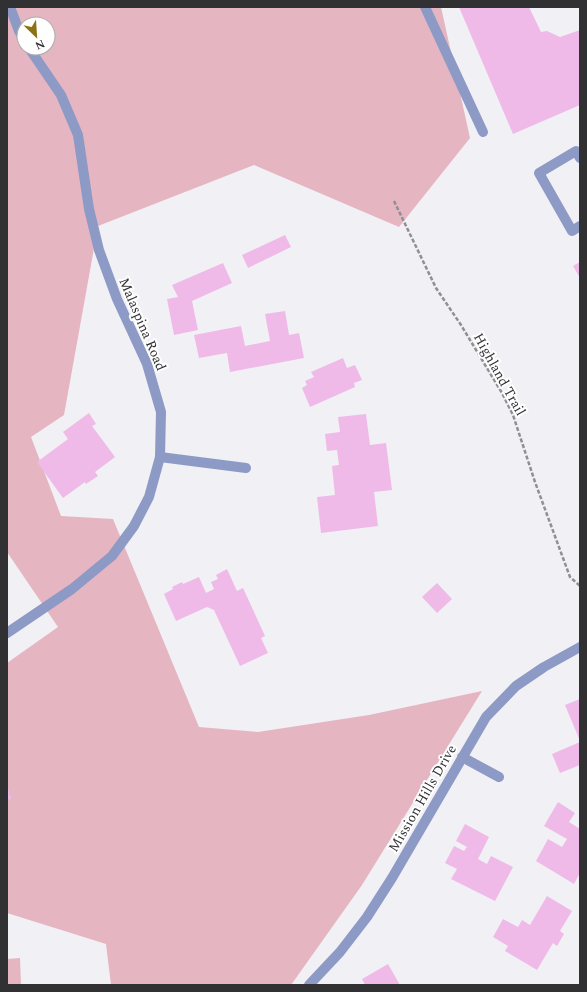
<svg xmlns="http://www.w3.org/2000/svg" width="587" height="992" viewBox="0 0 587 992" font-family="Spectral,serif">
	<rect width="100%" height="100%" fill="#f1f0f5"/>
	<g fill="#e5b5c2" fill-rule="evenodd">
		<path d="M 12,7 L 441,7 L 470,138 L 399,227 L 254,165 L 98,226 L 64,415 L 31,437 L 61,516 L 113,519 L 199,727 L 258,732 L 369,715 L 482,691 L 362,885 L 291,985 L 111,985 L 106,944 L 7,913 L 7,663 L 58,627 L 7,552 L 7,9 ZM 24,24 L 48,24 L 48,48 L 24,48 Z"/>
		<path d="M 20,958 L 21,985 L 7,985 L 7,959 Z"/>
	</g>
	<g fill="#efbae8">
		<path d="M 459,7 L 529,7 L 541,32 L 547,31 L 560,37 L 580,30 L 580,105 L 513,134 Z"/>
		<path d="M 285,235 L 291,247 L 248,268 L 242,255 Z"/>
		<path d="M 580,262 L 580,278 L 573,266 Z"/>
		<path d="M 223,263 L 232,283 L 192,301 L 198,330 L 174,335 L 167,299 L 178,297 L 172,285 Z"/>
		<path d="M 285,311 L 289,335 L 299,333 L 304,358 L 230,372 L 227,353 L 199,358 L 194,335 L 241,326 L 245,346 L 270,341 L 265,314 Z"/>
		<path d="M 343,358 L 347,368 L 355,365 L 362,380 L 354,383 L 355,387 L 310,407 L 302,388 L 307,385 L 305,381 L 314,377 L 311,372 Z"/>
		<path d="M 89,413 L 96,424 L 92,426 L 115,457 L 95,472 L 98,476 L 86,484 L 85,482 L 63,498 L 37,462 L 68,439 L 63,432 Z"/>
		<path d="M 366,414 L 370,445 L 386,443 L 392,490 L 374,492 L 378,526 L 321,533 L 317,497 L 335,495 L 332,466 L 339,465 L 337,450 L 327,451 L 325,434 L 340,432 L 338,417 Z"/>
		<path d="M 227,569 L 237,591 L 243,588 L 265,636 L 261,638 L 268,653 L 240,666 L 214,610 L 207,607 L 176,621 L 164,594 L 173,589 L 172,587 L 182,582 L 183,584 L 199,577 L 206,593 L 214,589 L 211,582 L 218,579 L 216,575 Z"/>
		<path d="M 437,583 L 452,599 L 437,613 L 422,597 Z"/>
		<path d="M 580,699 L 580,741 L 565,705 Z"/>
		<path d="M 580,742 L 580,765 L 560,773 L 552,754 Z"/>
		<path d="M 7,785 L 11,799 L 7,800 Z"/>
		<path d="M 558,802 L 575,813 L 569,822 L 580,829 L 580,873 L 574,884 L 536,861 L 548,839 L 562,847 L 567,839 L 544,826 Z"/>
		<path d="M 465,824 L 489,837 L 478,859 L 487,864 L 491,856 L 513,867 L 495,901 L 451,879 L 457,869 L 445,863 L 454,846 L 464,851 L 467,847 L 456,841 Z"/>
		<path d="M 547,896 L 572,911 L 560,931 L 564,934 L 557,946 L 553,943 L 537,970 L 505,951 L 508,946 L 493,937 L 503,919 L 518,927 L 522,920 L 530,925 Z"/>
		<path d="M 388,964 L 400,985 L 365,985 L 362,979 Z"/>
	</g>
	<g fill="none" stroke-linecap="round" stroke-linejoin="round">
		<path stroke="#908f92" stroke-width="2.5" stroke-dasharray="4 2" stroke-linecap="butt" d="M 394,201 L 436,288 L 461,325 L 502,393 L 513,415 L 535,482 L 570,577 L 580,586"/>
		<g stroke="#8c9ac5" stroke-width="10">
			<path d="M 10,7 L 19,31 L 24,39"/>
			<path d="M 425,7 L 483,132"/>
			<path d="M 580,158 L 576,151 L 539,173 L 572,231 L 580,226"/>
			<path d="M 160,457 L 246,468"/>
			<path d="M 7,633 L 72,589 L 112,556 L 134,526 L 149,497 L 160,457 L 161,412 L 147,364 L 117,299 L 99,250 L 89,209 L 78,135 L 61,95 L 29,48"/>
			<path d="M 462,757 L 499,777"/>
			<path d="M 309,985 L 340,952 L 367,917 L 392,878 L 486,717 L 516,686 L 544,667 L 580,647"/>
		</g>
	</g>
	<g text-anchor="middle" stroke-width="4" stroke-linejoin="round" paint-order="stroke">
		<g font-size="14" fill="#313032" stroke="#fefeff">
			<text transform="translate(143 324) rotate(67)" y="5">Malaspina Road</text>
			<text transform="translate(500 374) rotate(61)" y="5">Highland Trail</text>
			<text transform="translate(422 798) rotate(-60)" y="5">Mission Hills Drive</text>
		</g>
	</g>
	<rect width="587" height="992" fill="none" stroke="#313032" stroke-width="16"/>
	<g transform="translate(36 36) rotate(155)"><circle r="19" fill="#fefeff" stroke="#acacad"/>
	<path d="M0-3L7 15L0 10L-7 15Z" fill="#8d7115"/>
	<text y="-6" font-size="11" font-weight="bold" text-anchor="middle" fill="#313032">N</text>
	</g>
</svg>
